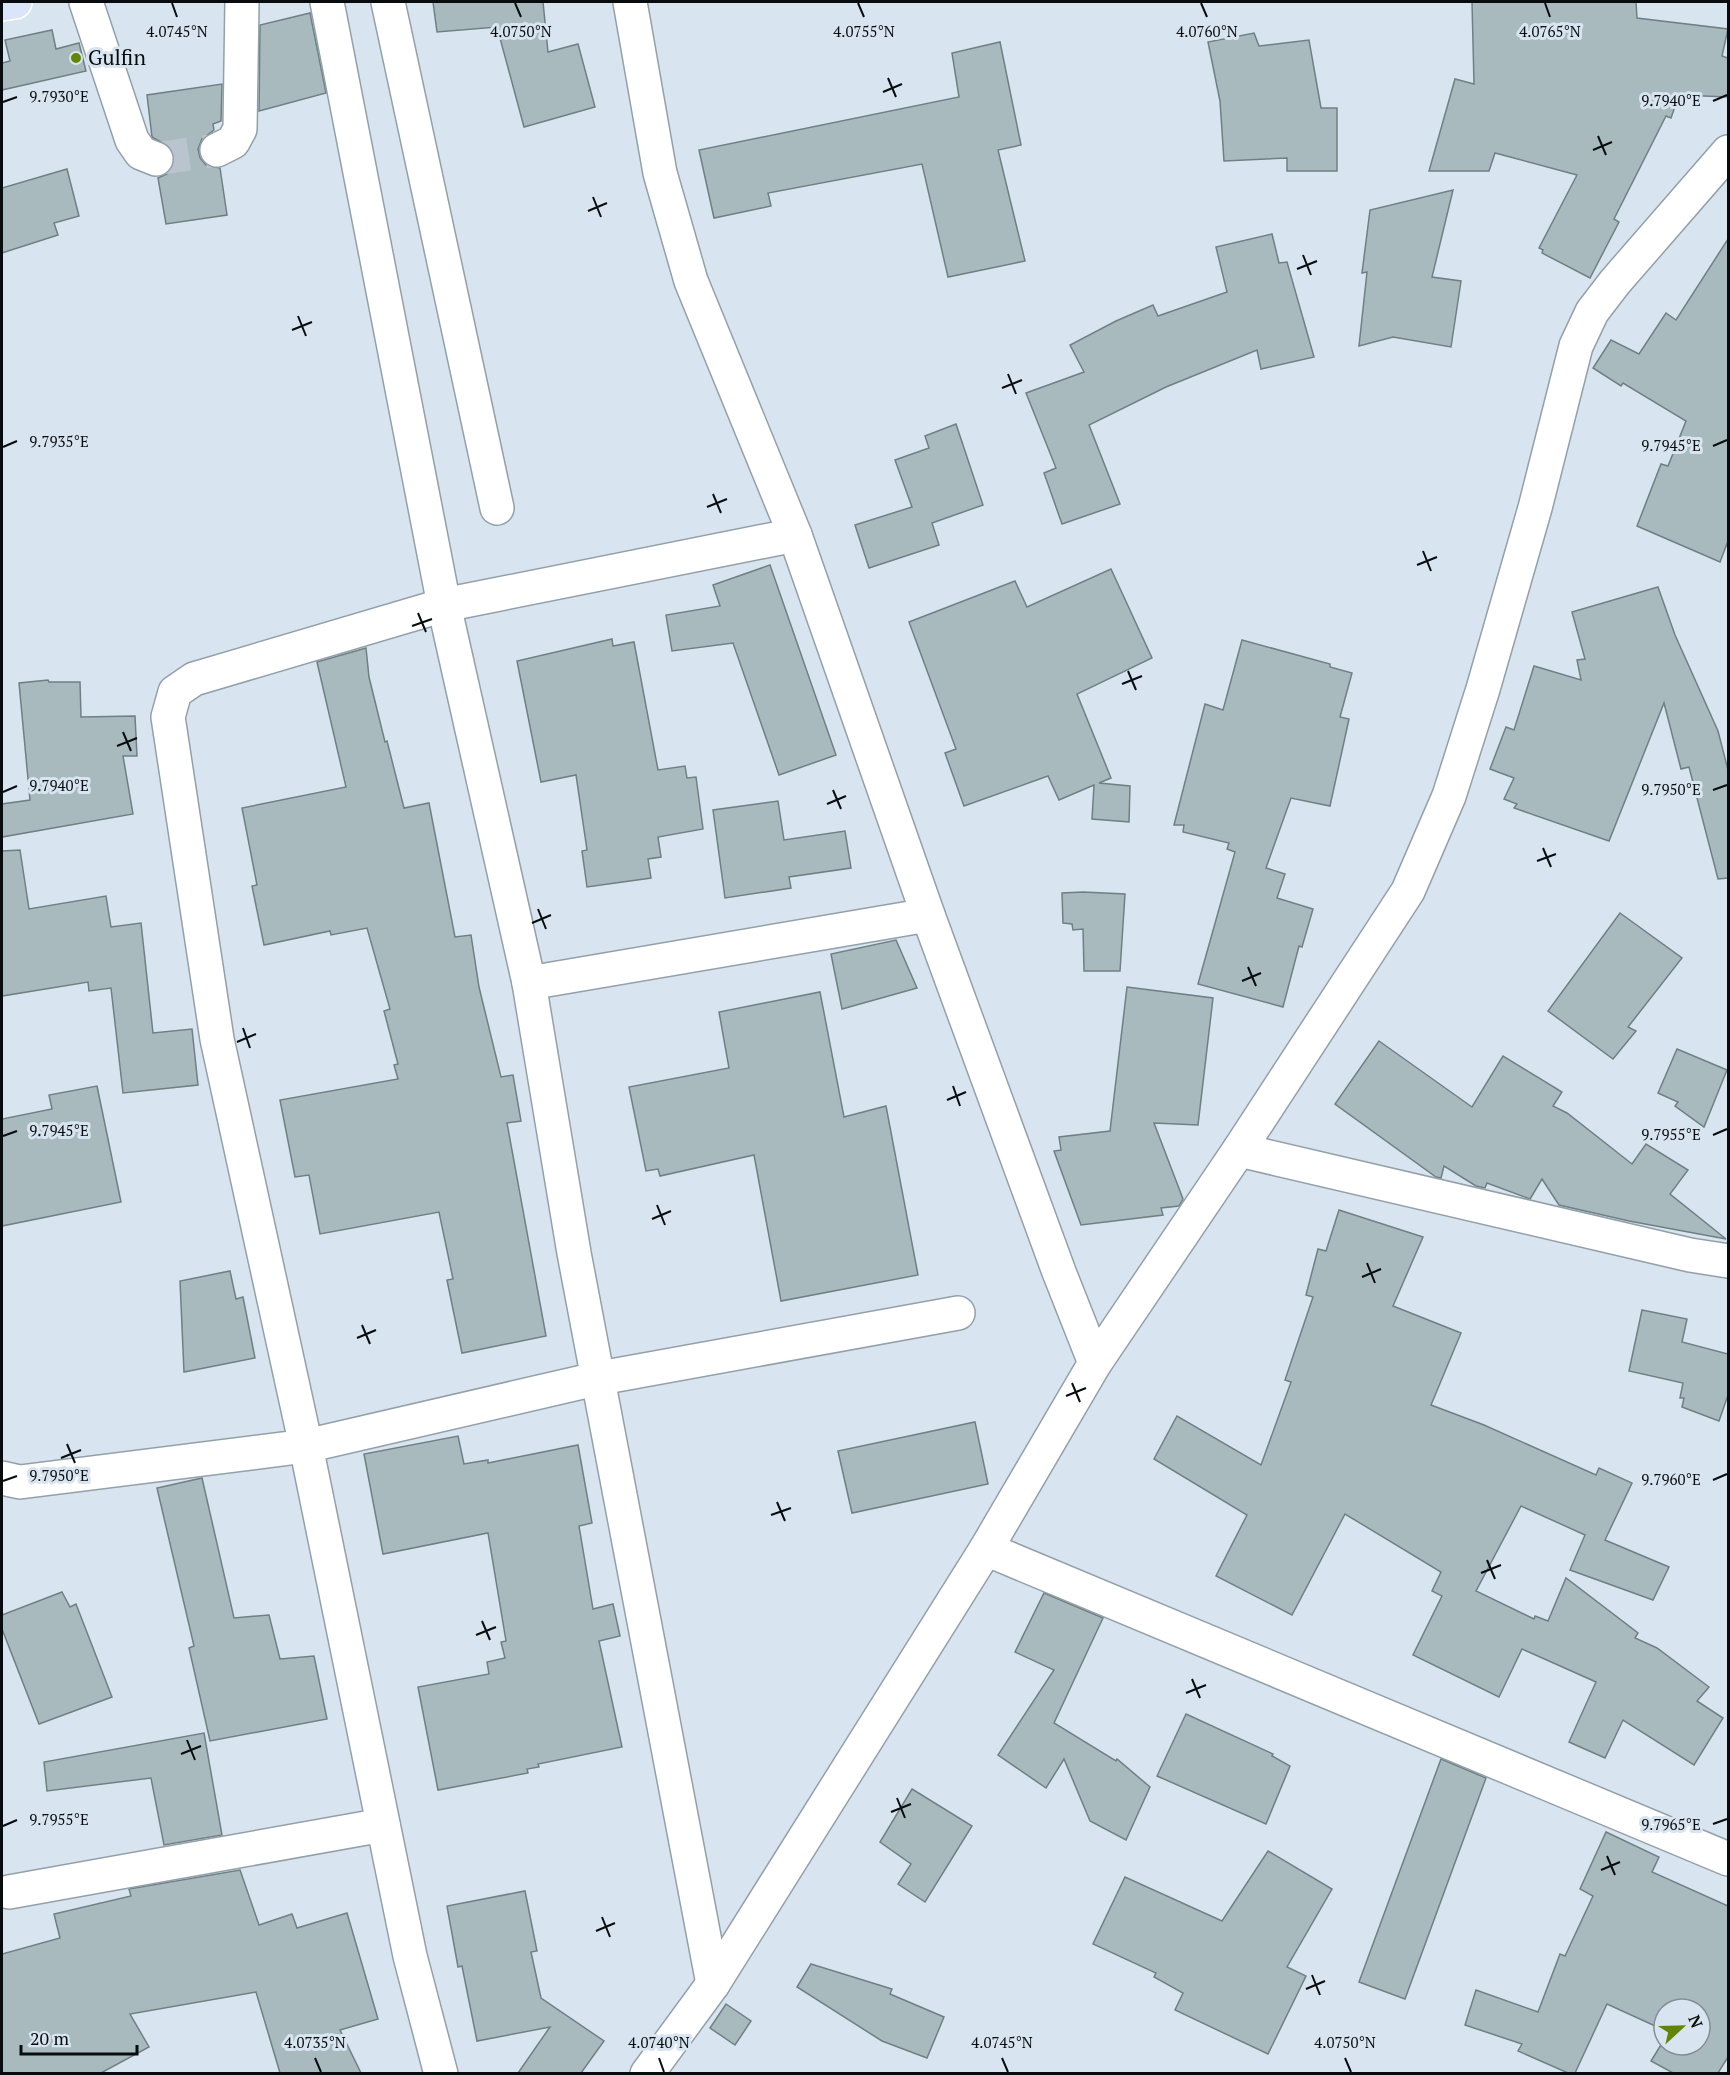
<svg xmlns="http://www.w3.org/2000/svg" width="1730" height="2075" viewBox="0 0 1730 2075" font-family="'PT Serif',serif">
	<rect width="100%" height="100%" fill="#d8e5f0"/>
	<g fill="#a9babf" stroke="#6f8084" stroke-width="1.5">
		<path d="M 433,2 L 543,2 L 548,52 L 578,44 L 595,107 L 524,127 L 497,27 L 437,32 Z"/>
		<path d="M 1472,2 L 1636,2 L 1637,18 L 1728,29 L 1722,56 L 1728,58 L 1728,97 L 1679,95 L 1671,118 L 1666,116 L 1614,219 L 1619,222 L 1590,278 L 1542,253 L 1543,250 L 1539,248 L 1577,175 L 1495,153 L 1489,171 L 1429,171 L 1455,79 L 1474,84 Z"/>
		<path d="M 310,13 L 326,93 L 259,111 L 260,25 Z"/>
		<path d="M 52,30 L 56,49 L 79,43 L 86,71 L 2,90 L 2,63 L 10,61 L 5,40 Z"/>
		<path d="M 1254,33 L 1259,46 L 1309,40 L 1321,108 L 1337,108 L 1337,171 L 1287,171 L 1287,158 L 1224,161 L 1220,101 L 1208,42 Z"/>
		<path d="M 1000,42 L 1021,145 L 998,150 L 1025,261 L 948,277 L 922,164 L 768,193 L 771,206 L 714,218 L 699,150 L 959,97 L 952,53 Z"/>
		<path d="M 222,84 L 221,121 L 213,124 L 214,130 L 202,139 L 198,149 L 200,158 L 206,165 L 220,168 L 227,215 L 166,224 L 158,178 L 167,174 L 173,166 L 174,156 L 170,147 L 152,137 L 147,95 Z"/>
		<path d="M 67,169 L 79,216 L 54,223 L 58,235 L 2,253 L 2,188 Z"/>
		<path d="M 1453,190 L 1432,277 L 1461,281 L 1451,347 L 1393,337 L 1359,346 L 1367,272 L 1362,273 L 1370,210 Z"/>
		<path d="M 1272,234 L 1279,263 L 1287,262 L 1314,357 L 1261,369 L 1257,350 L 1166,387 L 1089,425 L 1120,504 L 1062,524 L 1044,473 L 1056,468 L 1026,393 L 1084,372 L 1070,345 L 1116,321 L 1153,305 L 1158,316 L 1227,292 L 1216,247 Z"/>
		<path d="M 1728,239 L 1728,541 L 1720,562 L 1637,526 L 1661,464 L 1668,466 L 1686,421 L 1623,383 L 1621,386 L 1593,368 L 1611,340 L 1639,354 L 1666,313 L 1676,320 Z"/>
		<path d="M 956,424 L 983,505 L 932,523 L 939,545 L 869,568 L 855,525 L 912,507 L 895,460 L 929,448 L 925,436 Z"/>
		<path d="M 770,565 L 836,755 L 779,775 L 733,643 L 672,651 L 666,615 L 720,606 L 713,585 Z"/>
		<path d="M 1111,569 L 1152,658 L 1077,694 L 1111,778 L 1099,783 L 1130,786 L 1129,822 L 1092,819 L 1094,785 L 1059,800 L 1048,776 L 964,806 L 945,753 L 956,749 L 909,622 L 1015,581 L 1027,607 Z"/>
		<path d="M 1658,587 L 1675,635 L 1718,731 L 1728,770 L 1728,878 L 1718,879 L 1689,767 L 1681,769 L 1664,703 L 1609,841 L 1514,808 L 1517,804 L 1504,799 L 1514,778 L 1490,769 L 1506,727 L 1514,730 L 1534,666 L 1581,680 L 1577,660 L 1585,659 L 1572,612 Z"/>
		<path d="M 612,639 L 613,646 L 634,642 L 658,770 L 685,766 L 687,778 L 696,777 L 703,829 L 658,837 L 661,857 L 648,859 L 651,878 L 587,887 L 582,851 L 587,850 L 576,775 L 541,782 L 517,661 Z"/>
		<path d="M 1242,640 L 1330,664 L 1330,667 L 1352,673 L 1340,717 L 1349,719 L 1330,806 L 1291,798 L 1266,868 L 1285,874 L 1277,898 L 1313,909 L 1302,947 L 1299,946 L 1283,1007 L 1198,984 L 1235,852 L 1227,849 L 1229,843 L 1183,832 L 1184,825 L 1174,825 L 1205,704 L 1223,710 Z"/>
		<path d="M 366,648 L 369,677 L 385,742 L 387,741 L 404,808 L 429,803 L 455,937 L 471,935 L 479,987 L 501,1077 L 513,1075 L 521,1121 L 507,1123 L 546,1336 L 462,1353 L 447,1280 L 453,1279 L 439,1212 L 320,1234 L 309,1175 L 295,1177 L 280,1100 L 398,1079 L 394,1065 L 398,1064 L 384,1011 L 390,1009 L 367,928 L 331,935 L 330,931 L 264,945 L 252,886 L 257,885 L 242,808 L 346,787 L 317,662 Z"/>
		<path d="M 48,680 L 49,682 L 80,682 L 81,717 L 135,716 L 137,756 L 123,756 L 133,814 L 2,837 L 2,804 L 30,800 L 19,683 Z"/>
		<path d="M 778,801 L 784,840 L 845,831 L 851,868 L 789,877 L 791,888 L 725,898 L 713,810 Z"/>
		<path d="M 20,850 L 29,909 L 106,896 L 111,927 L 141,923 L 153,1033 L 192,1029 L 198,1085 L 123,1093 L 111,988 L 89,991 L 88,982 L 2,996 L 2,851 Z"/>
		<path d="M 1083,892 L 1125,894 L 1120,971 L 1084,971 L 1083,929 L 1073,930 L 1072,924 L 1063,923 L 1062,893 Z"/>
		<path d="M 1620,913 L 1682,958 L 1628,1027 L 1636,1031 L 1613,1059 L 1548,1011 Z"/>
		<path d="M 896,940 L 917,988 L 842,1009 L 831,954 Z"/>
		<path d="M 1127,987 L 1213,998 L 1198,1125 L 1154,1123 L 1183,1199 L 1179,1206 L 1161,1208 L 1163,1215 L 1081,1225 L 1054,1151 L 1061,1150 L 1059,1137 L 1110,1131 Z"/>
		<path d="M 820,992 L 844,1117 L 886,1106 L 918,1275 L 781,1301 L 754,1155 L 660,1176 L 658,1169 L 646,1171 L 629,1087 L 729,1068 L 719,1012 Z"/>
		<path d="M 1379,1041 L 1472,1107 L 1503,1056 L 1562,1092 L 1553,1106 L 1567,1113 L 1632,1164 L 1646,1144 L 1688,1170 L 1670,1194 L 1726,1239 L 1629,1221 L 1559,1205 L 1542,1179 L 1530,1199 L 1487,1183 L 1485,1188 L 1476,1186 L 1444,1166 L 1441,1178 L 1436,1177 L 1335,1104 Z"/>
		<path d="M 1677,1049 L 1727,1070 L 1704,1127 L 1675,1106 L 1678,1102 L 1658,1093 Z"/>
		<path d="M 97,1086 L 121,1202 L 2,1226 L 2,1119 L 52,1109 L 49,1095 Z"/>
		<path d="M 1339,1210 L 1423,1237 L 1393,1306 L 1461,1333 L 1431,1405 L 1484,1425 L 1596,1475 L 1599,1468 L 1632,1483 L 1605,1540 L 1669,1567 L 1653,1600 L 1570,1570 L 1585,1535 L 1521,1506 L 1476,1591 L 1534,1619 L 1535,1616 L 1548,1621 L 1566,1578 L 1638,1633 L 1635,1638 L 1657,1648 L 1709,1687 L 1697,1701 L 1723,1718 L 1694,1765 L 1623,1720 L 1605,1758 L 1569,1742 L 1596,1682 L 1522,1649 L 1499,1697 L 1413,1655 L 1442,1596 L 1432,1591 L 1441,1572 L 1345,1514 L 1292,1615 L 1216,1576 L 1247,1515 L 1154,1459 L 1177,1416 L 1261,1465 L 1291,1382 L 1285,1380 L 1313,1297 L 1306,1295 L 1318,1249 L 1326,1251 Z"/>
		<path d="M 230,1271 L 236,1299 L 243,1297 L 255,1358 L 184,1372 L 180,1281 Z"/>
		<path d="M 1642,1310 L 1687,1319 L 1682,1342 L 1728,1354 L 1728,1395 L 1719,1421 L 1682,1407 L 1684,1398 L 1680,1398 L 1683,1383 L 1629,1371 Z"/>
		<path d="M 975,1422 L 988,1484 L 852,1513 L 838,1451 Z"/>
		<path d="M 458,1436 L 464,1464 L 488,1460 L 488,1463 L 578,1445 L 592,1523 L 579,1526 L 593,1609 L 613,1604 L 620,1636 L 599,1641 L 622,1747 L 538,1764 L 539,1767 L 527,1769 L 528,1773 L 438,1790 L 418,1687 L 489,1674 L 487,1662 L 505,1658 L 501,1642 L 506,1641 L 488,1533 L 383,1554 L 364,1454 Z"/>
		<path d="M 202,1478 L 234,1618 L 269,1615 L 280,1659 L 314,1656 L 327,1719 L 210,1741 L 189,1648 L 194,1646 L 157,1488 Z"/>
		<path d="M 62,1592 L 70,1607 L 76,1604 L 112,1697 L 39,1724 L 2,1629 L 2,1615 Z"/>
		<path d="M 1044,1593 L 1103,1618 L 1054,1723 L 1116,1761 L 1117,1759 L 1150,1787 L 1126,1840 L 1090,1821 L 1064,1759 L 1046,1788 L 998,1755 L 1054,1670 L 1015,1652 Z"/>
		<path d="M 1186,1714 L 1273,1754 L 1272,1756 L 1290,1766 L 1266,1824 L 1157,1776 Z"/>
		<path d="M 204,1733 L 222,1835 L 164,1845 L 151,1778 L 47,1791 L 44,1762 Z"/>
		<path d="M 1441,1759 L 1486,1778 L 1405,1999 L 1359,1982 Z"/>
		<path d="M 912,1789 L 972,1826 L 925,1902 L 898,1884 L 911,1864 L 880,1842 Z"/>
		<path d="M 1606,1832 L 1659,1857 L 1652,1872 L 1728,1906 L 1728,2057 L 1718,2073 L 1673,2073 L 1651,2061 L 1664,2040 L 1664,2045 L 1700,2045 L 1700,2009 L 1664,2009 L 1664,2030 L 1607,2004 L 1575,2073 L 1568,2073 L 1518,2051 L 1522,2044 L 1465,2025 L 1476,1990 L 1538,2012 L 1560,1954 L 1565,1956 L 1593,1896 L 1580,1889 Z"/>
		<path d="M 1268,1851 L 1332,1889 L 1287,1967 L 1306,1976 L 1268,2054 L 1175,2010 L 1183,1993 L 1154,1977 L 1156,1973 L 1093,1944 L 1125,1877 L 1222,1921 Z"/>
		<path d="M 240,1870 L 259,1925 L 292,1914 L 297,1928 L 347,1913 L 378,2019 L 340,2030 L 361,2073 L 280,2073 L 256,1992 L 130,2014 L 149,2047 L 101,2073 L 2,2073 L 2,1954 L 60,1938 L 54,1914 L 131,1896 L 129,1889 Z"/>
		<path d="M 525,1891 L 537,1951 L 531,1952 L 541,1998 L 604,2041 L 581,2073 L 518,2073 L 550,2027 L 477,2041 L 462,1966 L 458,1967 L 447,1906 Z"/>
		<path d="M 811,1964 L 892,1989 L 890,1994 L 944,2017 L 927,2058 L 882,2041 L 797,1987 Z"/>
		<path d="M 726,2004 L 751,2021 L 735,2045 L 710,2028 Z"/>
	</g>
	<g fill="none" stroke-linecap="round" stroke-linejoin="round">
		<path stroke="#b9c4ce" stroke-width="33" stroke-dasharray="33 16" stroke-linecap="butt" d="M 156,159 L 217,150"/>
		<g stroke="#93a0a9" stroke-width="36">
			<g id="minor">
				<path d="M 86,2 L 132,140 L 141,153 L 156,159"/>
				<path d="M 327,2 L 444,605 L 529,983 L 574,1253 L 713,1984"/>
				<path d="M 388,2 L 497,508"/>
				<path d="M 630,2 L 660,173 L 691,281 L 795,535 L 928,915 L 1059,1272 L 1095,1363"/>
				<path d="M 217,150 L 233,142 L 240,129 L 242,2"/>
				<path d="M 529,983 L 928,915"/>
				<path d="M 1239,1150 L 1690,1255 L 1728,1261"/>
				<path d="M 2,1478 L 20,1482 L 306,1446 L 600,1378 L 958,1313"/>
				<path d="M 986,1549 L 1728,1859"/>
				<path d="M 9,1892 L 383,1825"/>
				<path d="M 441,2074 L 410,1956 L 306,1446 L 217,1039 L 168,717 L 175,692 L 194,679 L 444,605 L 795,535"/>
				<path d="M 647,2074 L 713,1984 L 986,1549 L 1095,1363 L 1239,1150 L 1408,891 L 1449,796 L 1483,689 L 1535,508 L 1576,346 L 1592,312 L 1615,282 L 1728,152"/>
			</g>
		</g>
		<g stroke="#fff" stroke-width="36">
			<path id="major" d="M 2,4 L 15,2"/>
		</g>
		<use href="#minor" stroke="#fff" stroke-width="33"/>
		<use href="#major" stroke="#dae5fa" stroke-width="33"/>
	</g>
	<path fill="none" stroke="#080c0f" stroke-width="2" d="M 172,3 L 177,17M 515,3 L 521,17M 858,3 L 864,17M 1201,3 L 1207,17M 1545,3 L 1550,17M 888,78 L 896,97M 883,92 L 902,84M 1713,101 L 1727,95M 3,102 L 17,97M 1598,136 L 1606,155M 1593,150 L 1612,142M 593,197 L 601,217M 588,211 L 607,203M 1303,255 L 1311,275M 1297,269 L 1317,261M 298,316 L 306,336M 292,330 L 312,322M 1008,374 L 1016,394M 1002,388 L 1022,380M 1713,446 L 1727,440M 3,447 L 17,441M 713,494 L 721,513M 707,507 L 727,499M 1423,551 L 1431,571M 1417,565 L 1437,557M 418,613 L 426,632M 412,626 L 432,619M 1128,671 L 1136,690M 1122,684 L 1142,676M 123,732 L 131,751M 117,746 L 137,738M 833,790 L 841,809M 1713,790 L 1727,785M 3,792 L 17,786M 827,804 L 846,796M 1543,848 L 1551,867M 1537,861 L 1556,854M 538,909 L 546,929M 532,923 L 551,915M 1248,967 L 1256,986M 1242,981 L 1261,973M 243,1028 L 250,1048M 237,1042 L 256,1034M 953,1086 L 960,1106M 947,1100 L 966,1092M 1713,1135 L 1727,1129M 3,1136 L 17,1131M 657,1205 L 665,1225M 652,1219 L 671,1211M 1367,1263 L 1375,1283M 1362,1277 L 1381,1269M 362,1325 L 370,1344M 357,1338 L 376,1330M 1072,1383 L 1080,1402M 1066,1396 L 1086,1388M 67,1444 L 75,1463M 61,1458 L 81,1450M 1713,1480 L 1727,1474M 3,1481 L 17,1476M 777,1502 L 785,1521M 771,1515 L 791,1508M 1487,1560 L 1495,1579M 1481,1573 L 1501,1565M 482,1621 L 490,1640M 476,1635 L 496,1627M 1192,1679 L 1200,1698M 1186,1693 L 1206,1685M 187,1740 L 195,1760M 181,1754 L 201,1746M 897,1798 L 905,1818M 891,1812 L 911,1804M 1713,1824 L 1727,1819M 3,1826 L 17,1820M 1607,1856 L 1615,1875M 1601,1870 L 1620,1862M 602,1917 L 610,1937M 596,1931 L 615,1923M 1312,1975 L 1320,1995M 1306,1989 L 1325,1981M 315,2058 L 321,2072M 659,2058 L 664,2072M 1002,2058 L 1008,2072M 1345,2058 L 1351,2072"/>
	<circle fill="#628504" stroke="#d8e5f0" stroke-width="2" cx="76" cy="58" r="6"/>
	<g text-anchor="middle" stroke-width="6" stroke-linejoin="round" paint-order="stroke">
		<g font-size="21" fill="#080c0f" stroke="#d8e5f0" text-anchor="start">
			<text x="88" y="65">Gulfin</text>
		</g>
	</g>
	<g font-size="15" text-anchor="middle" fill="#080c0f" stroke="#d8e5f0" stroke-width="6" stroke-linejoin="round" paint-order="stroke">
		<text x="177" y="37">4.0745°N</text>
		<text x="521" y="37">4.0750°N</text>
		<text x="864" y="37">4.0755°N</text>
		<text x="1207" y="37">4.0760°N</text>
		<text x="1550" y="37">4.0765°N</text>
		<text x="59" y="102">9.7930°E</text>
		<text x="1671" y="106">9.7940°E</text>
		<text x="59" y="447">9.7935°E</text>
		<text x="1671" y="451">9.7945°E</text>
		<text x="59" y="791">9.7940°E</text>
		<text x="1671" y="795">9.7950°E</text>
		<text x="59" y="1136">9.7945°E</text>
		<text x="1671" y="1140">9.7955°E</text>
		<text x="59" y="1481">9.7950°E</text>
		<text x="1671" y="1485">9.7960°E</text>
		<text x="59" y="1825">9.7955°E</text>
		<text x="1671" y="1830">9.7965°E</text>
		<text x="315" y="2048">4.0735°N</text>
		<text x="659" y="2048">4.0740°N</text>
		<text x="1002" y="2048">4.0745°N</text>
		<text x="1345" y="2048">4.0750°N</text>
	</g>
	<rect width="1730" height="2075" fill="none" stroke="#080c0f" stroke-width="6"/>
	<g transform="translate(1682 2027) rotate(68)"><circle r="28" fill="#d8e5f0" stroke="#858e96" stroke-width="1.5"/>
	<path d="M0-4.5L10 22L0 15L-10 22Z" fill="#628504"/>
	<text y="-9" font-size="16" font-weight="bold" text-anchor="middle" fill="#080c0f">N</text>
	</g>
	<path d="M21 2045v9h116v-9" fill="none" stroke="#080c0f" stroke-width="3"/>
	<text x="30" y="2045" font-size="18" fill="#080c0f" stroke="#d8e5f0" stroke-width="4.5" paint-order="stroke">20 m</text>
</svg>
